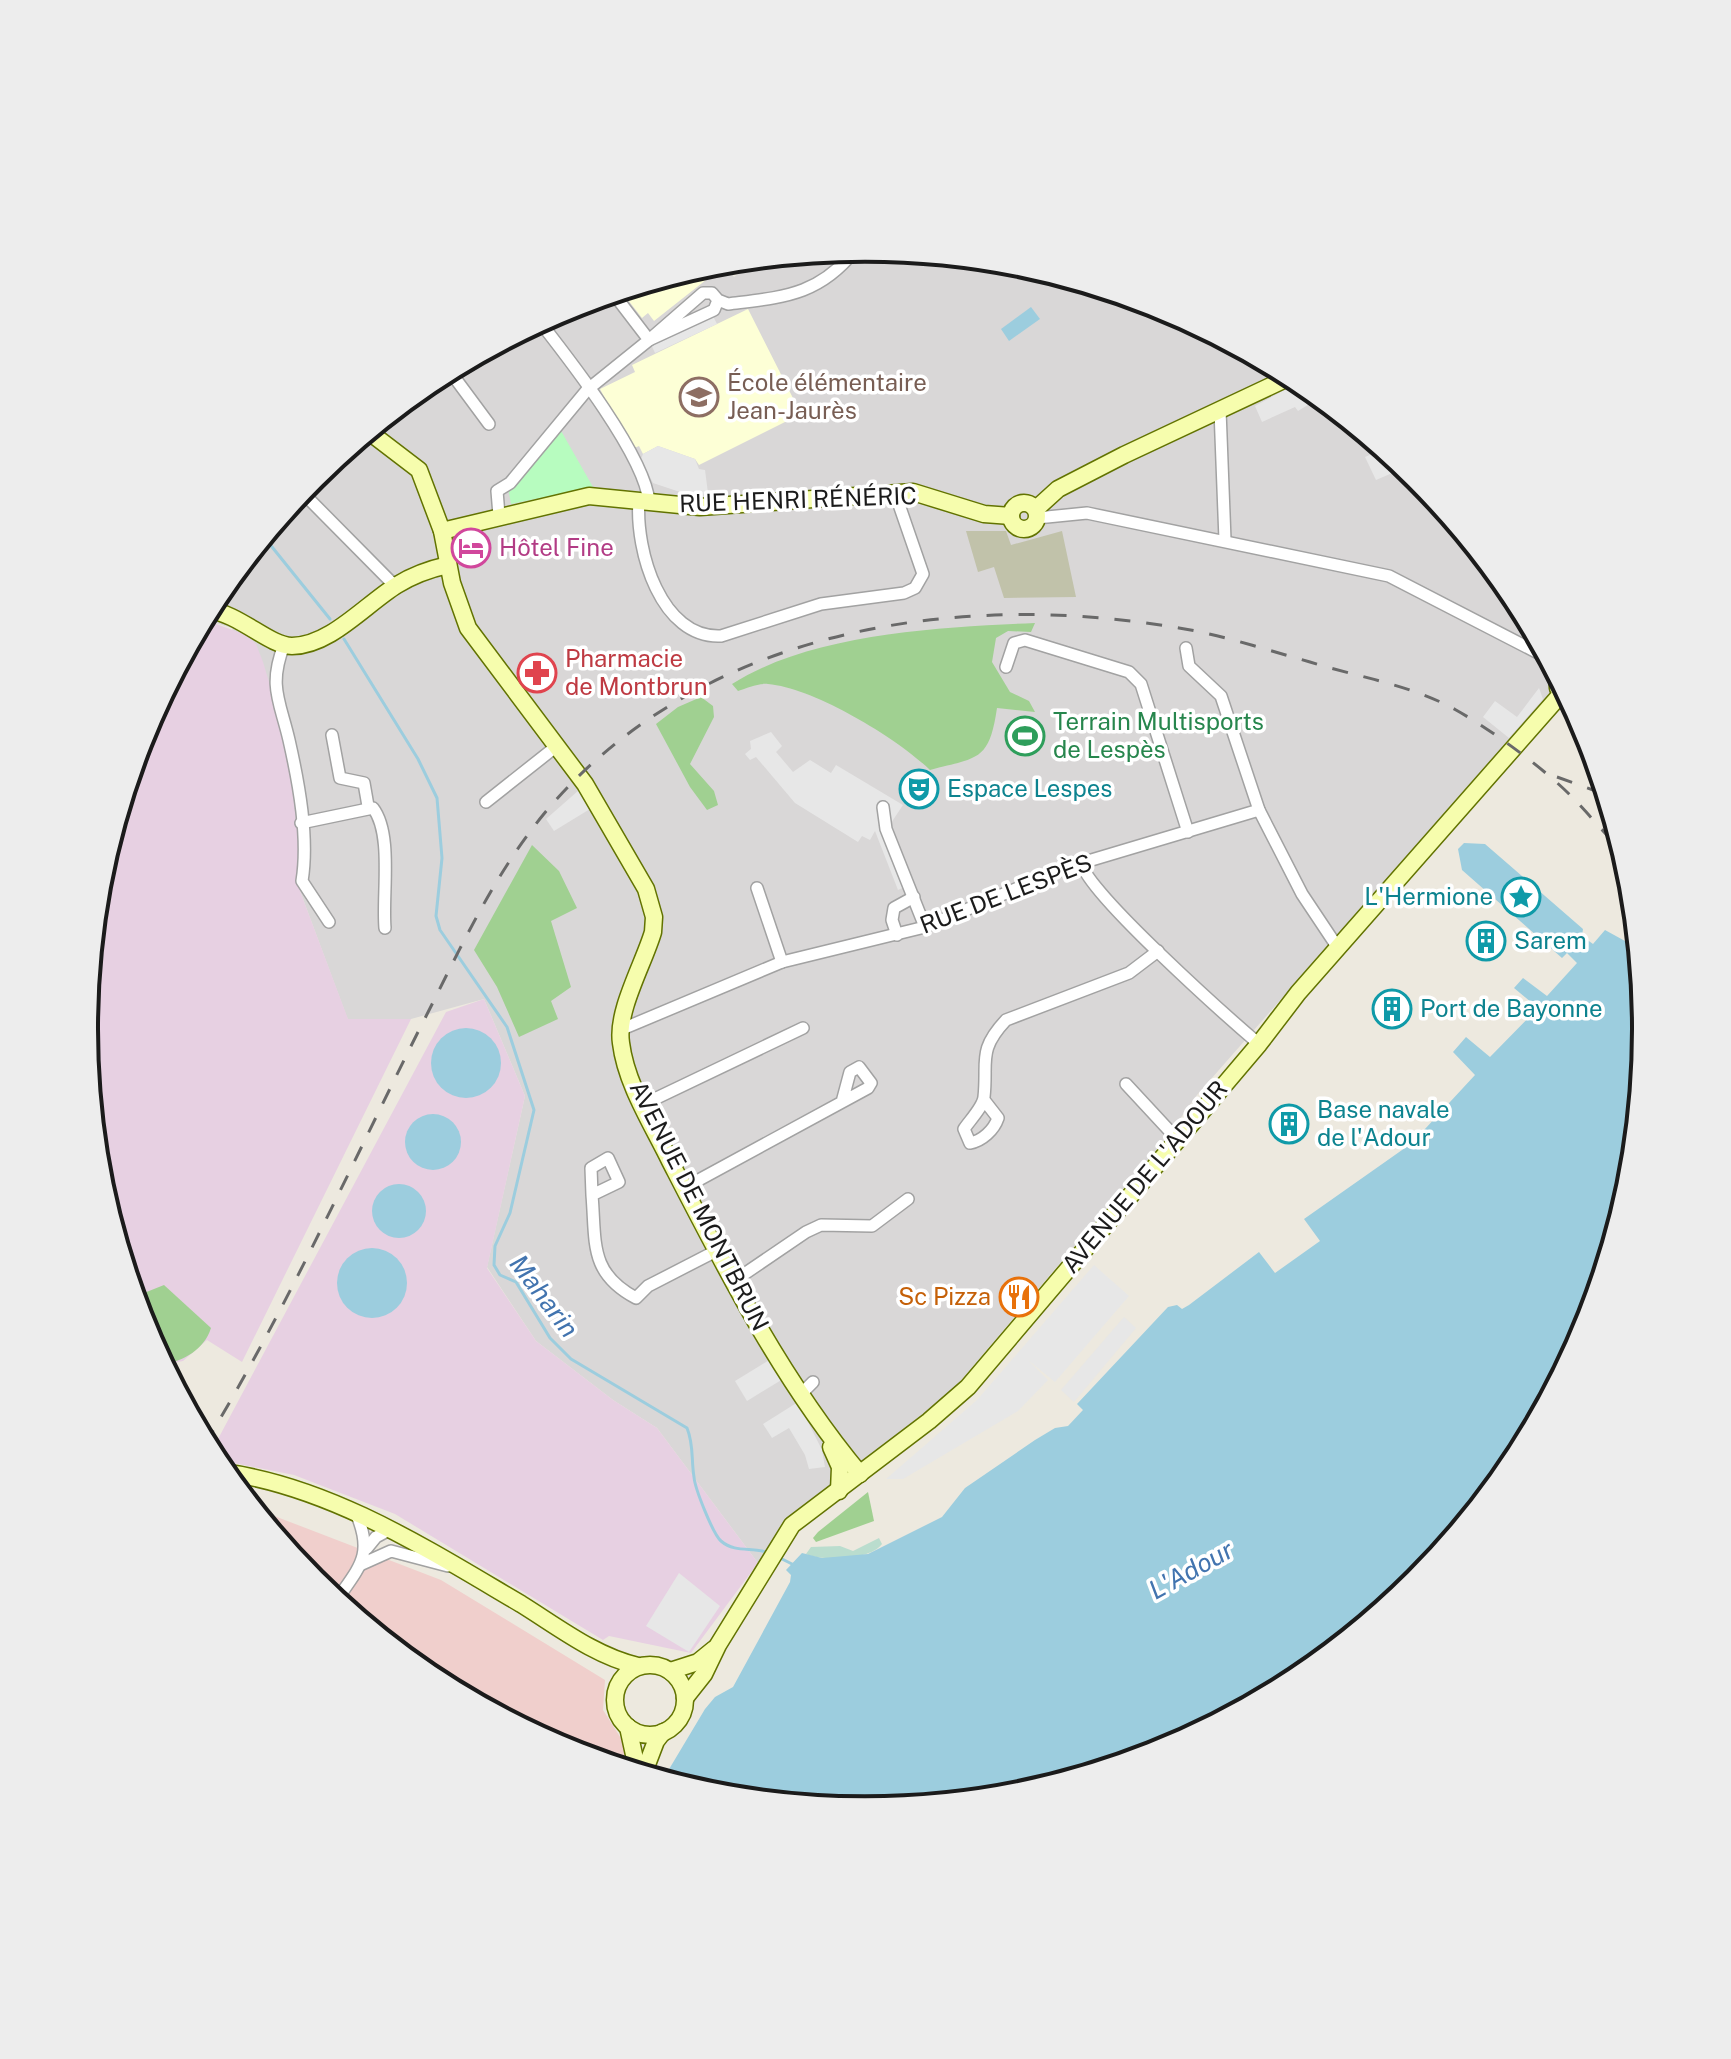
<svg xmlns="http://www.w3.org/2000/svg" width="1731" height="2059" viewBox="0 0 1731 2059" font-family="'Public Sans',sans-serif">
	<rect width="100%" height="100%" fill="#ede9df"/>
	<path fill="#d9d7d7" d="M 866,248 L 1018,263 L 1165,308 L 1300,380 L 1418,477 L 1516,596 L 1561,680 L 1197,1095 L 1167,1137 L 951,1392 L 832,1487 L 782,1523 L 758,1563 L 657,1428 L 613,1400 L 536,1341 L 487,1267 L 525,1096 L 484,999 L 411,1019 L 348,1020 L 300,891 L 297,871 L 300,856 L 232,628 L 203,619 L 216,595 L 313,477 L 432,379 L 567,307 L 713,263 L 723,262 L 734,277 L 760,258 Z"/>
	<path fill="#f0cfcc" d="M 251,1507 L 441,1580 L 605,1680 L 603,1710 L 622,1740 L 628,1770 L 566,1751 L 431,1679 L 313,1582 Z"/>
	<g fill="#e7d0e2">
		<path d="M 203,619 L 246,635 L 256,644 L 263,662 L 287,742 L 300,856 L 297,871 L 300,891 L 348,1019 L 411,1019 L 242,1362 L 207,1340 L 183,1361 L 163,1365 L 143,1328 L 99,1182 L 84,1029 L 99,877 L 144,730 Z"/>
		<path d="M 484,999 L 525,1096 L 487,1268 L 536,1341 L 613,1400 L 657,1428 L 758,1563 L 691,1653 L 609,1636 L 603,1640 L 395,1514 L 294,1475 L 213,1459 L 210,1454 L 446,1012 Z"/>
	</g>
	<g fill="#fdffd6">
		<path d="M 713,263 L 716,272 L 654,321 L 648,313 L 642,318 L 621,291 Z"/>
		<path d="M 748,309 L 801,414 L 699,465 L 695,459 L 658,446 L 643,454 L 639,446 L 632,449 L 600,389 L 635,372 L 632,365 Z"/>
	</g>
	<path fill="#c1c2aa" d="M 966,531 L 1006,531 L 1011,545 L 1062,531 L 1076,597 L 1004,598 L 994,567 L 978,572 Z"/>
	<g fill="#a0d091">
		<path d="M 1035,623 L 1031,632 L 1008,631 L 996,638 L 992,662 L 1010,692 L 1029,701 L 1035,712 L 997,708 C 989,762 978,757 930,770 C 897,738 814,688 768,684 C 758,683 747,688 738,691 L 732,684 C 812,633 942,627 1035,623 Z"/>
		<path d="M 701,697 L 713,706 L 714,717 L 690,764 L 714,791 L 718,805 L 707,810 L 690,787 L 656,724 L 678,707 Z"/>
		<path d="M 532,845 L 559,871 L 577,908 L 551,921 L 571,987 L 551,1001 L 558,1019 L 519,1037 L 497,987 L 474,950 Z"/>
		<path d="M 164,1285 L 211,1328 C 204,1350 184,1360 163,1365 L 143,1328 L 134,1297 Z"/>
		<path d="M 868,1492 L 874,1521 L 816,1542 L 813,1538 L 818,1532 Z"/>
	</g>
	<path fill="#baddce" d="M 879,1538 L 882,1544 C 870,1561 820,1561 806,1554 L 811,1547 L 840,1546 L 853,1551 Z"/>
	<path fill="#b7fcbf" d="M 560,429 L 593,487 L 511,504 L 508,488 Z"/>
	<path fill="#76e3bd" d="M 1015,723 L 1041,732 L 1035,748 L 1009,739 Z"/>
	<g fill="#e7e7e7">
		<path d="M 711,312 L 717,324 L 655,353 L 649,340 Z"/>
		<path d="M 1301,381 L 1321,397 L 1298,411 L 1295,407 L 1262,422 L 1255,406 Z"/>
		<path d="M 658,446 L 695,459 L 699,469 L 705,470 L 708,493 L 689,495 L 653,483 L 641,459 L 643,454 Z"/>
		<path d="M 1383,449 L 1397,471 L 1376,480 L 1365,457 Z"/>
		<path d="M 1539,688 L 1543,699 L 1509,738 L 1483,717 L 1495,701 L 1517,717 Z"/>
		<path d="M 771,732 L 782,746 L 776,752 L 793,772 L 810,760 L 831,773 L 836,765 L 903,805 L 887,829 L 909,885 L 898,890 L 875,831 L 870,840 L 862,836 L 858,842 L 795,803 L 756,757 L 750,760 L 745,754 L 751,749 L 750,741 Z"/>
		<path d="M 579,790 L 590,809 L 554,831 L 546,819 Z"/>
		<path d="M 1094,1265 L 1129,1296 L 1055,1382 L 1028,1360 L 1048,1380 L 1018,1411 L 903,1479 L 886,1479 L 977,1400 Z"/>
		<path d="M 1124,1317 L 1136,1328 L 1074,1402 L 1061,1390 Z"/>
		<path d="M 771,1359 L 783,1379 L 747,1401 L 735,1381 Z"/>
		<path d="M 798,1402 L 822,1450 L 825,1467 L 809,1469 L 805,1455 L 789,1428 L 772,1438 L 763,1424 Z"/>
		<path d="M 679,1573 L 720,1606 L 689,1652 L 646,1626 Z"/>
	</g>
	<g fill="#9ccdde">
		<path d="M 1031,307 L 1040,319 L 1009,341 L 1001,329 Z"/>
		<path d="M 1464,843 L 1485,844 L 1583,929 L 1582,936 L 1593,944 L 1605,930 L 1625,941 L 1638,943 L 1647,1030 L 1632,1182 L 1587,1329 L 1515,1464 L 1418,1582 L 1299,1680 L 1232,1716 L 1164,1752 L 1018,1796 L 865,1811 L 713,1796 L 662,1781 L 705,1709 L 715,1697 L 733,1687 L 790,1582 L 791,1575 L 786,1570 L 802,1553 L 822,1558 L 868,1554 L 942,1517 L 965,1488 L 1035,1440 L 1055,1428 L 1068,1426 L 1083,1410 L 1077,1404 L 1168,1307 L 1177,1305 L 1182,1309 L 1189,1305 L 1259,1252 L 1275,1273 L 1320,1241 L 1304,1219 L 1412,1143 L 1475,1075 L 1453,1052 L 1466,1037 L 1490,1057 L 1538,1008 L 1514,988 L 1523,978 L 1547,996 L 1577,963 L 1567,953 L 1562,958 L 1462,870 L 1458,849 Z"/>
		<circle cx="466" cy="1063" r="35"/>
		<circle cx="433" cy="1142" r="28"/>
		<circle cx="399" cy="1211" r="27"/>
		<circle cx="372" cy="1283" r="35"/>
	</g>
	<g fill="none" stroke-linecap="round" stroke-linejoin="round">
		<g stroke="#9ccdde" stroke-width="3">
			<path d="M 264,537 L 330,619"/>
			<path d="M 344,639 L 418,759 L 437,798 L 442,858 L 436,916 L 440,930 L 507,1027 L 534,1110 L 510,1213 L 495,1246 L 494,1265 L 500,1275 L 516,1282 L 550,1338 L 571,1359 L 687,1428 C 694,1445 691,1459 694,1477 C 695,1489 713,1534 721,1541 C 736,1554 753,1546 769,1553"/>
			<path d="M 780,1558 L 794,1565"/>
		</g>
		<g stroke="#a2a2a2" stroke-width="14">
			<g id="street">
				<path d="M 718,300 L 714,310 L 649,340 L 703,293 L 712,293 L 718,300 L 728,304 C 783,297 819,296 856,249"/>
				<path d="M 540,322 C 569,359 645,456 649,502"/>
				<path d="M 449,370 L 489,424"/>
				<path d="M 1220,410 L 1225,540"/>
				<path d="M 301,491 L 395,586"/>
				<path d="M 639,501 C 635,550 661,639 721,636 L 821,604 L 904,593 L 915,588 L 923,574 L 895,493"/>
				<path d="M 499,515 L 497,491 L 510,483 L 587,390 L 649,340 L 613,293"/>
				<path d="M 1037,518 L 1087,513 L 1389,576 L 1544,656 L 1553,665"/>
				<path d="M 284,645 C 268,686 280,701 289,740 C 299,784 309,838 302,881 L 329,922"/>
				<path d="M 1186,648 L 1189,666 L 1221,696 L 1259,810 L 1302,894 L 1338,948"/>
				<path d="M 1006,667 L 1014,643 L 1025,640 L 1129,672 L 1141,684 L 1188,832"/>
				<path d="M 332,735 L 340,778 L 364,783 L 368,806"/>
				<path d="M 486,802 L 558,745"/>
				<path d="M 883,807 L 886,829 L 925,927"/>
				<path d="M 301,823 L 373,808 C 393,834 382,895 385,928"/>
				<path d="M 1082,863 C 1082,888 1232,1021 1259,1044"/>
				<path d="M 757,888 L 782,962"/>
				<path d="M 897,935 L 892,920 L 894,908 L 914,897"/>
				<path d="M 620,1030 L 782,962 L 925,927 L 1068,867 L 1259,810"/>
				<path d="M 1126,1084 L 1177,1139"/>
				<path d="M 984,1100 L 998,1118 C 994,1130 982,1141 970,1143 L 964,1129 C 970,1120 983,1107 984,1097 C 988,1061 977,1051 1006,1020 L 1129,973 L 1158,951"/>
				<path d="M 642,1105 L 803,1028"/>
				<path d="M 684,1188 L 868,1088 L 871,1083 L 859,1067 L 850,1072 L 842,1102"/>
				<path d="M 592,1195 L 591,1168 L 608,1158 L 619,1182 L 592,1195 C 596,1243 589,1273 636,1298 L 648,1286 L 718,1250"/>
				<path d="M 734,1281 L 806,1232 L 821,1225 L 872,1226 L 908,1199"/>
				<path d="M 802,1393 L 813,1382"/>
				<path d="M 367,1548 L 376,1537 L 389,1530"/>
				<path d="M 362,1564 L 391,1551 L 448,1566"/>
				<path d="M 336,1601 C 360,1566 374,1555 356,1513"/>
			</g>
		</g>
		<g stroke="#627300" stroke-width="19">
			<g id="secondary">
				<path d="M 368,431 L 419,470 L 442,531 L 452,583 L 468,628 L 585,784 L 646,889 L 654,917 L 653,932 C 644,963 616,1011 621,1043 C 626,1084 652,1124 670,1161 C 725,1268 782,1381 860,1474"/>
				<circle cx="1024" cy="516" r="13"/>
				<path d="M 1036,509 L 1058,489 L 1124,455 L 1292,376"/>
				<path d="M 442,531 L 589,496 L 700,507 L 913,492 L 984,514 L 1011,516"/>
				<path d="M 208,610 C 239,613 269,646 292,646 C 330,646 366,604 397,585 C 413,575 430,569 448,565"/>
				<path d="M 1557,673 L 1558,688 L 1568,699"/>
				<path d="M 831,1447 L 840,1467 L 839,1491"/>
				<path d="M 222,1472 C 330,1486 429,1550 521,1604 C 558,1627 595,1656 638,1666"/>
				<circle cx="650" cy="1700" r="35"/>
				<path d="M 670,1671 L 698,1662 L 714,1649"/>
				<path d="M 685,1698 L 704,1674 L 718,1645 L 792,1525 L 929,1421 L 968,1387 L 1259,1044 L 1298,993 L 1562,693"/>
				<path d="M 628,1727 L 638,1773"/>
				<path d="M 643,1775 L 656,1741 L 663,1732"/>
			</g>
		</g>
		<use href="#street" stroke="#fff" stroke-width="11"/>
		<use href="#secondary" stroke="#f6fdad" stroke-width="16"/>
		<g stroke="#696969" stroke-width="3" stroke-dasharray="16 16" stroke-linecap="butt">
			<path d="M 1557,777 L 1607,795"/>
			<path d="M 205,1444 C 285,1312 349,1170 418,1032 C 456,958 490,880 543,815 C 696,630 953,589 1179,628 C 1223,635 1267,650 1310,662 C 1358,677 1412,685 1456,710 C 1490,729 1545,769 1572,797 C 1590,815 1606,836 1625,853"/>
		</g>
	</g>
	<defs>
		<g id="school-ring" transform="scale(2)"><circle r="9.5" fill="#fff" stroke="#8d6e63" stroke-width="1.5"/><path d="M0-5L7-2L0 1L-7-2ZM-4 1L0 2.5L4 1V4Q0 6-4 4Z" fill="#8d6e63"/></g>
		<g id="hotel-ring" transform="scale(2)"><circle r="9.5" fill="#fff" stroke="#d1479c" stroke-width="1.5"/><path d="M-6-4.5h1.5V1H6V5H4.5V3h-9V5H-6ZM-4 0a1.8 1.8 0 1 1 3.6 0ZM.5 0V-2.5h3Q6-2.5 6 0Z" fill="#d1479c"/></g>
		<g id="pharmacy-ring" transform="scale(2)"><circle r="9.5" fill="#fff" stroke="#e0444e" stroke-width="1.5"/><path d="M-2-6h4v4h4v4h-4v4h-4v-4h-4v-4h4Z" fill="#e0444e"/></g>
		<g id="stadium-ring" transform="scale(2)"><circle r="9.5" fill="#fff" stroke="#2e9e5b" stroke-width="1.5"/><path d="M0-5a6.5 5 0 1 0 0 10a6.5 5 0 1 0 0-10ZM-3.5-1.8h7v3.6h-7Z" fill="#2e9e5b"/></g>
		<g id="theatre-ring" transform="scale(2)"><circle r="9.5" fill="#fff" stroke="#0f9aa8" stroke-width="1.5"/><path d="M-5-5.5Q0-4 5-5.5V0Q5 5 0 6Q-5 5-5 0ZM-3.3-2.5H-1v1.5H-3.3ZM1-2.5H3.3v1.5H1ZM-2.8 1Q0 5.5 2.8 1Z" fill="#0f9aa8"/></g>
		<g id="sight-ring" transform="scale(2)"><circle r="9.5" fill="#fff" stroke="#0f9aa8" stroke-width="1.5"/><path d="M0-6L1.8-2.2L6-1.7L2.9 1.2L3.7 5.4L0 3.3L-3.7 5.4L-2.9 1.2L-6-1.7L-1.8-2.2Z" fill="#0f9aa8"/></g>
		<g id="building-ring" transform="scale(2)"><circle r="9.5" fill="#fff" stroke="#0f9aa8" stroke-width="1.5"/><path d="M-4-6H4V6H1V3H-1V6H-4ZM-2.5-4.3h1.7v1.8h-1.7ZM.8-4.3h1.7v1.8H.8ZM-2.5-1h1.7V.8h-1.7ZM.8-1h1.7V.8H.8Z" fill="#0f9aa8"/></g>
		<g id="restaurant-ring" transform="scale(2)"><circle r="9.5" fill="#fff" stroke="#e8710a" stroke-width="1.5"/><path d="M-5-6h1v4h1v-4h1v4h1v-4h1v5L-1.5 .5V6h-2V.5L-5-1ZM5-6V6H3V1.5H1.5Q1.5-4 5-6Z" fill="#e8710a"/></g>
	</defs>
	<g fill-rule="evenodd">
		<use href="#school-ring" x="699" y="397"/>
		<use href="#hotel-ring" x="471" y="548"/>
		<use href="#pharmacy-ring" x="537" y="673"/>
		<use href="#stadium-ring" x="1025" y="736"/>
		<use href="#theatre-ring" x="919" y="789"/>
		<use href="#sight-ring" x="1521" y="897"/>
		<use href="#building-ring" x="1486" y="941"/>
		<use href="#building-ring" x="1392" y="1009"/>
		<use href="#building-ring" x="1289" y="1124"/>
		<use href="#restaurant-ring" x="1019" y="1297"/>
	</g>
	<g text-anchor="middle" stroke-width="7" stroke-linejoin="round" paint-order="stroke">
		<g font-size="24" fill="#785e54" stroke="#fff" text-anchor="start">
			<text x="727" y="391">École élémentaire<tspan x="727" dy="28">Jean-Jaurès</tspan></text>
		</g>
		<g font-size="24" fill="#1b1b1b" stroke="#fff">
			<text transform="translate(798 500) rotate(-2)" y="8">RUE HENRI RÉNÉRIC</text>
			<text transform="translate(1006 894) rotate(-21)" y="8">RUE DE LESPÈS</text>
			<text transform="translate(1145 1177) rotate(-50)" y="8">AVENUE DE L'ADOUR</text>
			<text transform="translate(699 1206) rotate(63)" y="8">AVENUE DE MONTBRUN</text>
		</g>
		<g font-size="24" fill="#b23c85" stroke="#fff" text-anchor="start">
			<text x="499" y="556">Hôtel Fine</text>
		</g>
		<g font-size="24" fill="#be3a42" stroke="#fff" text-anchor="start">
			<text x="565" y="667">Pharmacie<tspan x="565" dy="28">de Montbrun</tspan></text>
		</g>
		<g font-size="24" fill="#27864d" stroke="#fff" text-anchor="start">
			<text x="1053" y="730">Terrain Multisports<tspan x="1053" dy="28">de Lespès</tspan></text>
		</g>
		<g font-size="24" fill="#0d838f" stroke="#fff" text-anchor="start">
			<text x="947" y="797">Espace Lespes</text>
			<text x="1493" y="905" text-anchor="end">L'Hermione</text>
			<text x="1514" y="949">Sarem</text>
			<text x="1420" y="1017">Port de Bayonne</text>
			<text x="1317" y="1118">Base navale<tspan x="1317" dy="28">de l'Adour</tspan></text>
		</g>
		<g font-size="24" fill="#c56008" stroke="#fff" text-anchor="end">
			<text x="991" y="1305">Sc Pizza</text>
		</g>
		<g font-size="26" font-style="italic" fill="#4274af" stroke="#fff">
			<text transform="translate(544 1296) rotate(53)" y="9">Maharin</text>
			<text transform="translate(1191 1570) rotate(-29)" y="9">L'Adour</text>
		</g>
	</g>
	<path d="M0 0H1731V2059H0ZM98 1029a767 767 0 1 1 1534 0a767 767 0 1 1-1534 0Z" fill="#ededed" fill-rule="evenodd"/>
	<path fill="none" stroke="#1b1b1b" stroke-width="4" d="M98 1029a767 767 0 1 1 1534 0a767 767 0 1 1-1534 0Z"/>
</svg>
